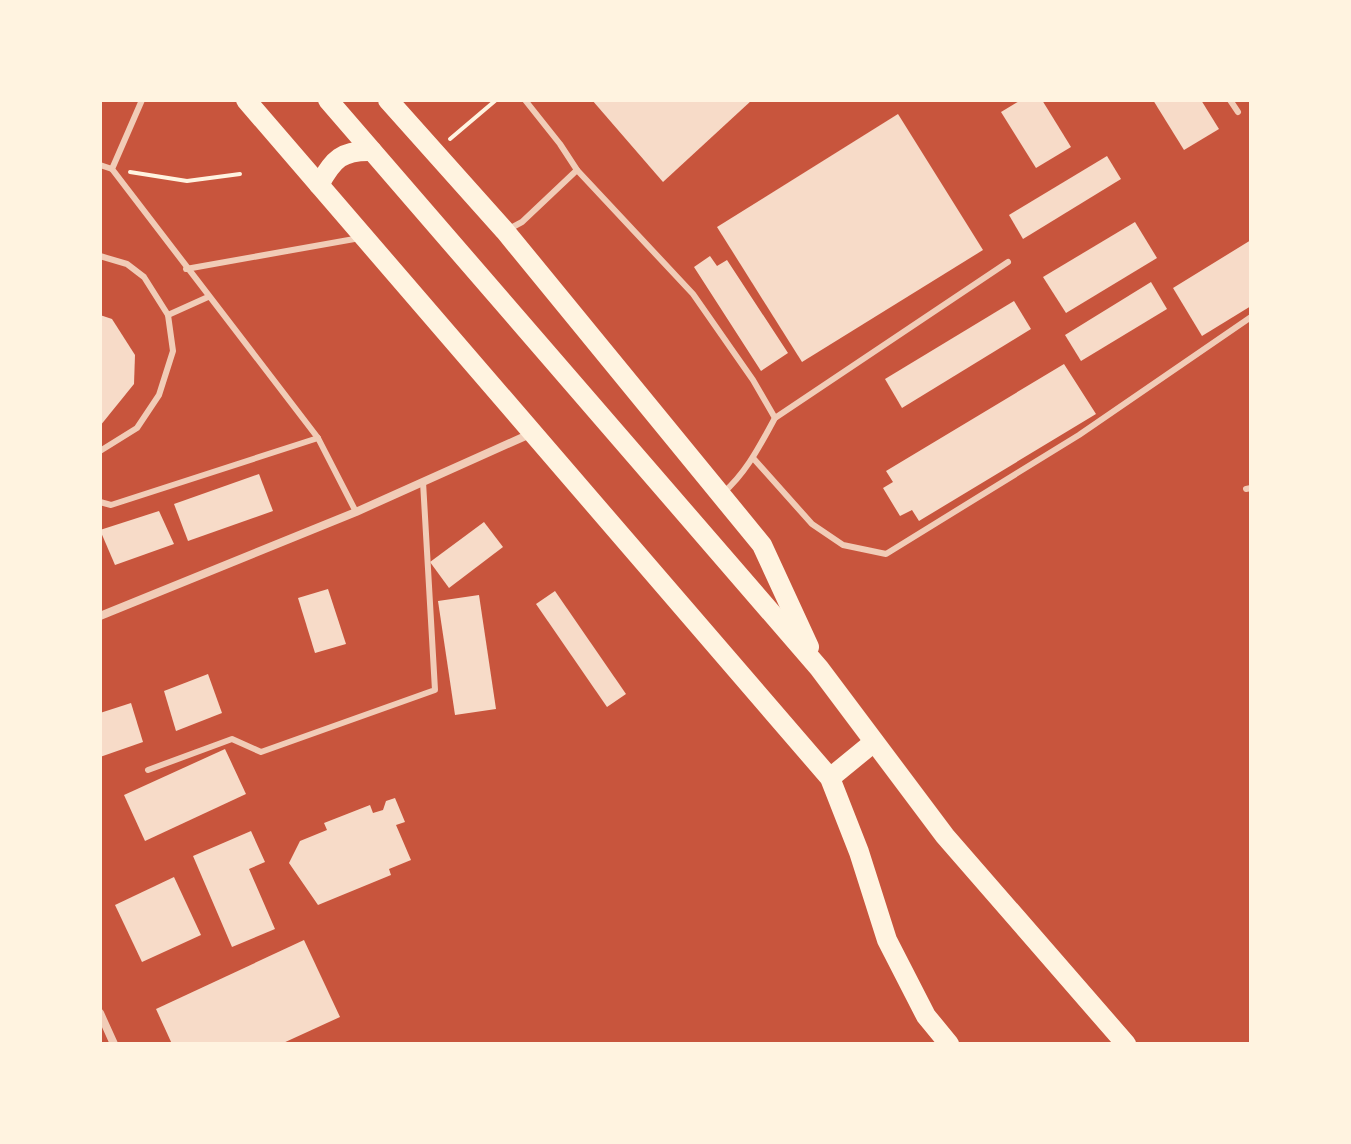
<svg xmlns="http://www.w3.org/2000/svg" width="1351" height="1144" viewBox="0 0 1351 1144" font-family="'IBM Plex Sans',sans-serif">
	<rect width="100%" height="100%" fill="#c8553d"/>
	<g fill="#f7dbc8">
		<path d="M 592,100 L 752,100 L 663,182 Z"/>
		<path d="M 1021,100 L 1042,100 L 1071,147 L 1036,168 L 1001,112 Z"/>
		<path d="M 1153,100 L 1201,100 L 1219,129 L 1184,150 Z"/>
		<path d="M 898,114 L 983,250 L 802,362 L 717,227 Z"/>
		<path d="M 1107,156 L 1121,179 L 1023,239 L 1009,215 Z"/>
		<path d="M 1135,222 L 1157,258 L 1066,313 L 1043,277 Z"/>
		<path d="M 1251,240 L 1251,306 L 1202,336 L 1173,288 Z"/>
		<path d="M 710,256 L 717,266 L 727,260 L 788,353 L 761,371 L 694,267 Z"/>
		<path d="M 1151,282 L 1167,309 L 1081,361 L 1065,335 Z"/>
		<path d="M 1014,301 L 1031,329 L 902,408 L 885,379 Z"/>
		<path d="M 100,315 L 112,319 L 135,355 L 134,384 L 100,426 Z"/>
		<path d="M 1064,364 L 1096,414 L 919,521 L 912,510 L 900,516 L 883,488 L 893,482 L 886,471 Z"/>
		<path d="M 259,474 L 273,511 L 188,541 L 174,504 Z"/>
		<path d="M 159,511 L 174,544 L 115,565 L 100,530 Z"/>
		<path d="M 484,522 L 503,547 L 449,588 L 430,562 Z"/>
		<path d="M 328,589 L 346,644 L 315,653 L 298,598 Z"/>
		<path d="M 555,591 L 626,694 L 607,707 L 536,604 Z"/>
		<path d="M 479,595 L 496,709 L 455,715 L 438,601 Z"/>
		<path d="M 208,674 L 222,713 L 176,731 L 164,691 Z"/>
		<path d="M 131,703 L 143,742 L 100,757 L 100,713 Z"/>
		<path d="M 225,749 L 246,794 L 145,841 L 124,795 Z"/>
		<path d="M 395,798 L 405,822 L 396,825 L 411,860 L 389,869 L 391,875 L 318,905 L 289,863 L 300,841 L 327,830 L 324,823 L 370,805 L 373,813 L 383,810 L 386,801 Z"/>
		<path d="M 251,831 L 265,862 L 249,869 L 275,929 L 232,947 L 193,856 Z"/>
		<path d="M 174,877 L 201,935 L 142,962 L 115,905 Z"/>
		<path d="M 304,940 L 340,1017 L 281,1044 L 172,1044 L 156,1009 Z"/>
	</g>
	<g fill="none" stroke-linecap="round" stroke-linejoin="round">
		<g stroke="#fff3e0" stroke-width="4">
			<path d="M 450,139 L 496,100"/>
			<path d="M 130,172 L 187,181 L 240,174"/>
		</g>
		<g stroke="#f1ccb7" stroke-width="6">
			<path d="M 142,100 L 112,169 L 318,438 L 356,512"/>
			<path d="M 1230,100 L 1238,112"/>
			<path d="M 100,165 L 112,169"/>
			<path d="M 577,170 L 693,294 L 753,380 L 775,418"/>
			<path d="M 507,230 L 522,222 L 577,170 L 560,144 L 525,100"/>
			<path d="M 100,256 L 127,264 L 144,277 L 168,315 L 173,351 L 159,395 L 137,428 L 100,451"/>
			<path d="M 186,269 L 360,238"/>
			<path d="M 168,315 L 208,297"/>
			<path d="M 753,458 L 812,524 L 843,545 L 886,554 L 1079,435 L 1251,317"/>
			<path d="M 1246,489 L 1251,488"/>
			<path d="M 723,493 C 747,472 760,445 775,418 L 1008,262"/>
			<path d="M 100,502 L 111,505 L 318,438"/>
			<path d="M 148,770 L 232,739 L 261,752 L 435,690 L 423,482"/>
		</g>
		<g stroke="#f1ccb7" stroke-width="8">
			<path d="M 100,616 L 356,512 L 530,434"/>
			<path d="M 100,1013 L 114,1044"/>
		</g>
		<g stroke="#fff3e0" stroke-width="20">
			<path d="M 246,100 L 830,778 L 859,852 L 887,940 L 926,1016 L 949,1044"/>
			<path d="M 328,100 L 819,668 L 945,836 L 1126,1044"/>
			<path d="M 388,100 L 505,231 L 762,545 L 809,647"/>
			<path d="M 319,185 C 333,159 342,150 372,151"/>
			<path d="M 830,778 L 874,742"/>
		</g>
	</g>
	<rect width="1351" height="1144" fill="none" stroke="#fff3e0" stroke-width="204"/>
</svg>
